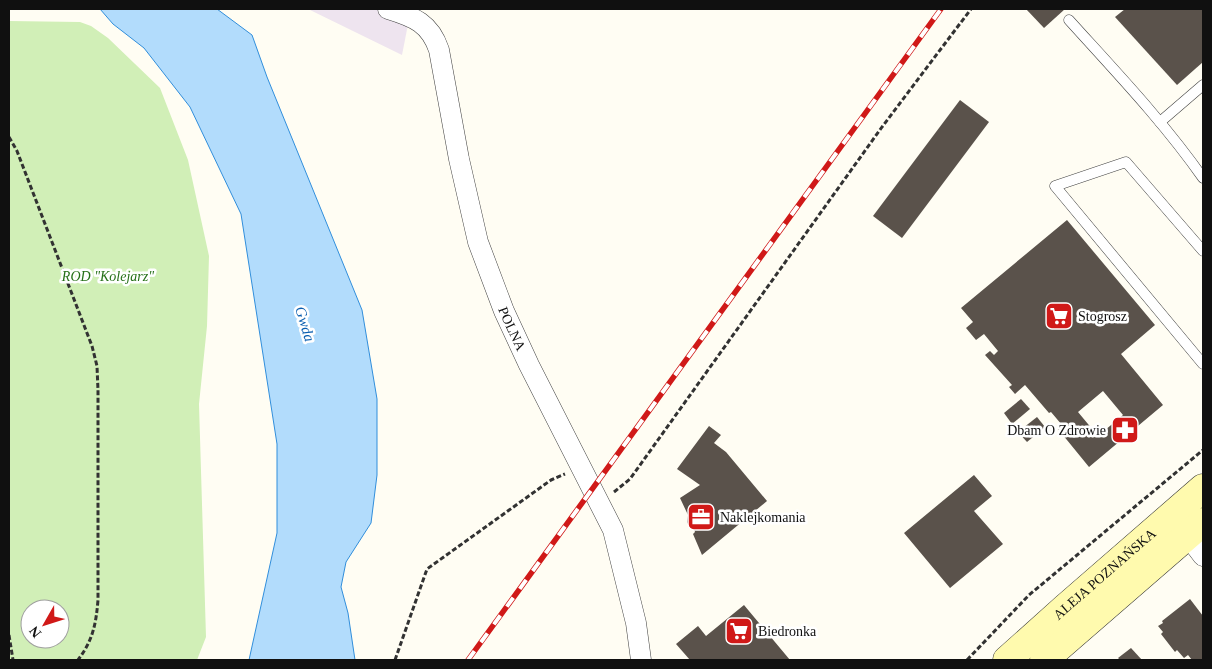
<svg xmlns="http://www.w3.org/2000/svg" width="1212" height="669" viewBox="0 0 1212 669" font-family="Georgia,serif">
	<rect width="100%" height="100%" fill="#fffdf3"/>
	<path fill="#eee4ef" d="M 308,9 L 411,9 L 402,55 Z"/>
	<path fill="#d1efb7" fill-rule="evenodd" d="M 9,21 L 80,22 L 91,26 L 108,38 L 160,88 L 188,160 L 209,256 L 207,326 L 199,404 L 206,637 L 197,660 L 9,660 ZM 30,609 L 60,609 L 60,639 L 30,639 Z"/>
	<path fill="#b2dcfc" stroke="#318edb" d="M 100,9 L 217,9 L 252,35 L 267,77 L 362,310 L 377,399 L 377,475 L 371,523 L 346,562 L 341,587 L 348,613 L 355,660 L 249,660 L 277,533 L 277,444 L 241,214 L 190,107 L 144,48 L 113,24 Z"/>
	<g fill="#5a524b" fill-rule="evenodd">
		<path d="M 1026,9 L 1065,9 L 1044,28 Z"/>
		<path d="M 1125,9 L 1203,9 L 1203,62 L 1177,85 L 1115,17 Z"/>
		<path d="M 960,100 L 989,122 L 902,238 L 873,216 Z"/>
		<path d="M 1067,220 L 1155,325 L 1121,354 L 1163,405 L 1089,467 L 1058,429 L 1062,425 L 1051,412 L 1049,413 L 1025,385 L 1015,394 L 1009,387 L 1012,385 L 985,355 L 990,351 L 994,355 L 998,351 L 984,334 L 976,340 L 966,328 L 973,322 L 961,308 ZM 1103,391 L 1123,415 L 1098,436 L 1078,412 Z"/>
		<path d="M 1021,399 L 1030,409 L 1012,424 L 1004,413 Z"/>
		<path d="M 1037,417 L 1045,427 L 1027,442 L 1018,432 Z"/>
		<path d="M 709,426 L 721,435 L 714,443 L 726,452 L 767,501 L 702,555 L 693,534 L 695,532 L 693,526 L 690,528 L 687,522 L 688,515 L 680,498 L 700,485 L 677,469 Z"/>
		<path d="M 974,475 L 992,496 L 974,511 L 1003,544 L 950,588 L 904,533 Z"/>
		<path d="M 1190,599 L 1203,616 L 1203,660 L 1192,660 L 1188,655 L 1184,658 L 1177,650 L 1175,652 L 1161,634 L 1163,632 L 1158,626 L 1163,623 L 1162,621 Z"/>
		<path d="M 744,605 L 790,660 L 690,660 L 676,644 L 698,626 L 706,636 Z"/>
		<path d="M 1131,648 L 1142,660 L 1120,660 L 1118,658 Z"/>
	</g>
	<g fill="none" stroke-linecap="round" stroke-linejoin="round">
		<g stroke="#434343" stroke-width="11">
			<g id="service">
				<path d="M 1069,20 C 1115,71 1163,121 1203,178"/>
				<path d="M 1160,122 L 1203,85"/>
				<path d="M 1203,251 L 1126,162 L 1055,186 L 1203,364"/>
			</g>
		</g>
		<g stroke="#434343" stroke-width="21">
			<g id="minor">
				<path id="s1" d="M 388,9 C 414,17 430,23 439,50 L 459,159 L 478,242 L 504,311 L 529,365 L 613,530 L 636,623 L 641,660"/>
				<path d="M 1187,535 L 1203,556"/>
			</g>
		</g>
		<g stroke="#323232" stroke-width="29">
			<g id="secondary">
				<path id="s2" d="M 1007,660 L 1065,608 L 1203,488"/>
				<path d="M 1044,660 L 1203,522"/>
			</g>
		</g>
		<g stroke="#323232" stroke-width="3" stroke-dasharray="5 2.5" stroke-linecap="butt">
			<path d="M 9,137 L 17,151 L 92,346 L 97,366 L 98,390 L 98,600 C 96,624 93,640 78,660"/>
			<path d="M 614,492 L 630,479 L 882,127 L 971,9"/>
			<path d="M 9,635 L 13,660"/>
			<path d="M 395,660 L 427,569 L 551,480 L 565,474"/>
			<path d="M 967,660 L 1029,595 L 1203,450"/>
		</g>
		<use href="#service" stroke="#fff" stroke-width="10"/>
		<use href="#minor" stroke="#fff" stroke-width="20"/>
		<use href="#secondary" stroke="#fffaae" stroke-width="28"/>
		<g stroke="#d01918" stroke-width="5.5">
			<path id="rail" d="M 468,660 L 941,9"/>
		</g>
		<use href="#rail" stroke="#fff" stroke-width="4" stroke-dasharray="11" stroke-linecap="butt"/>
	</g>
	<defs>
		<g id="supermarket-square" transform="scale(1.4375)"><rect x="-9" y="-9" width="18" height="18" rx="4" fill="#d01918" stroke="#fff"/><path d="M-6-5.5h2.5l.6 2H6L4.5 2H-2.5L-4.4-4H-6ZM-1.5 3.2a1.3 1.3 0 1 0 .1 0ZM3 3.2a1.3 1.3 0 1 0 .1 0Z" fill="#fff"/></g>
		<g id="pharmacy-square" transform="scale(1.4375)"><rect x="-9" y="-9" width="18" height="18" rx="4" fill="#d01918" stroke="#fff"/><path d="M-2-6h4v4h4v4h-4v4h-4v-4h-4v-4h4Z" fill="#fff"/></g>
		<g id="office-square" transform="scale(1.4375)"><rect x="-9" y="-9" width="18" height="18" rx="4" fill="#d01918" stroke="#fff"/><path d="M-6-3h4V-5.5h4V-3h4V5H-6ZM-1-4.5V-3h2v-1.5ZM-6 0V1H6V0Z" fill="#fff"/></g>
	</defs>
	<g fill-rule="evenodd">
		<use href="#supermarket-square" x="1059" y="316"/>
		<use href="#pharmacy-square" x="1125" y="430"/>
		<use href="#office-square" x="701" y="517"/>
		<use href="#supermarket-square" x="739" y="631"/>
	</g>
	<g text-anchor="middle" stroke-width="5" stroke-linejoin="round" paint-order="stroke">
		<g font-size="14" font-style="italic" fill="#267018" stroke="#fff">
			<text x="108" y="281">ROD "Kolejarz"</text>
		</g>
		<g font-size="14" fill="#101010" stroke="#fff" text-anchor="start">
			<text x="1078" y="321">Stogrosz</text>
			<text x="1106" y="435" text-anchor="end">Dbam O Zdrowie</text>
			<text x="720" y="522">Naklejkomania</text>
			<text x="758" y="636">Biedronka</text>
		</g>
		<g font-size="14" fill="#101010" stroke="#fff">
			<text dy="5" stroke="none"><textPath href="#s1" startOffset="358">POLNA</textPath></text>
			<text dy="5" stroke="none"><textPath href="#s2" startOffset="130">ALEJA POZNAŃSKA</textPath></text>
		</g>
		<g font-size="15" font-style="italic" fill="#0b5fb0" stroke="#fff">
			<text transform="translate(305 324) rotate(73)" y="5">Gwda</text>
		</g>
	</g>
	<rect width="1212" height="669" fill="none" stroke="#101010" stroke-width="20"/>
	<g transform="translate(45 624) rotate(231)"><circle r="24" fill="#ffffff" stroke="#9f9f9f"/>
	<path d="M0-4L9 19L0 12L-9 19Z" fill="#d01918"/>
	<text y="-8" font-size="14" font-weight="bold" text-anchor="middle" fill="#101010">N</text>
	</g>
</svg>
